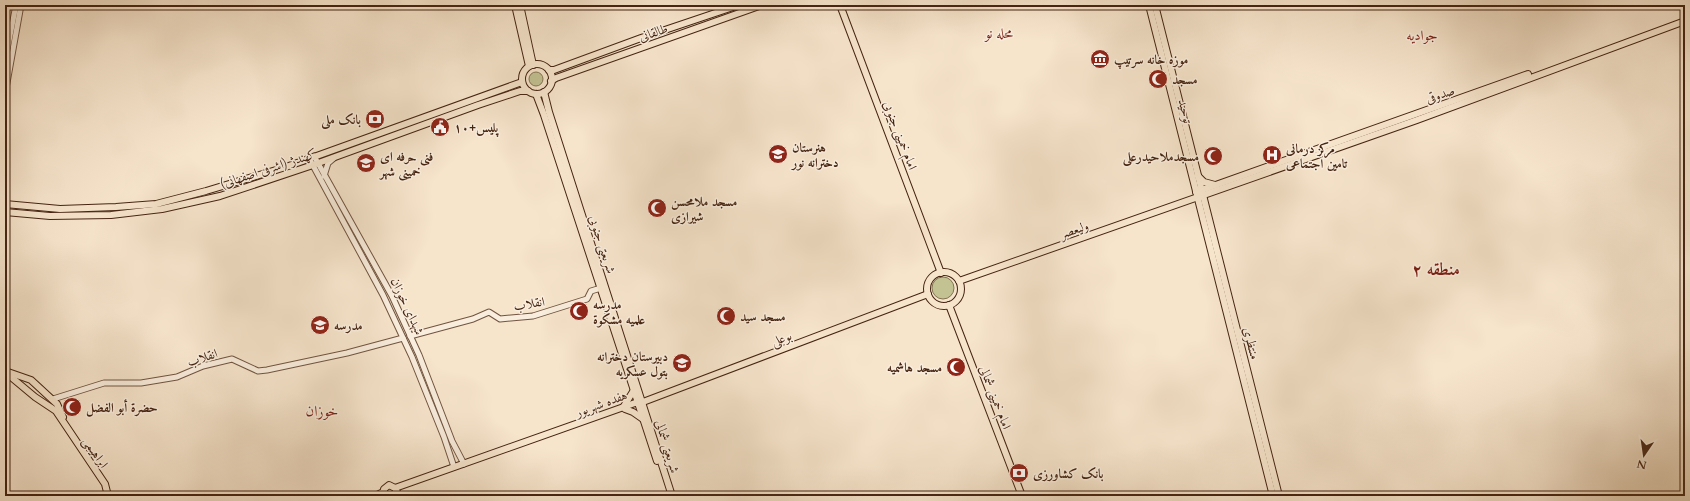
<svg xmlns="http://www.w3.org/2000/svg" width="1690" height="501" viewBox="0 0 1690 501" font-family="Cardo,Amiri,serif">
	<rect width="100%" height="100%" fill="#f6e4cb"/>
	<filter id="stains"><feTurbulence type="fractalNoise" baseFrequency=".005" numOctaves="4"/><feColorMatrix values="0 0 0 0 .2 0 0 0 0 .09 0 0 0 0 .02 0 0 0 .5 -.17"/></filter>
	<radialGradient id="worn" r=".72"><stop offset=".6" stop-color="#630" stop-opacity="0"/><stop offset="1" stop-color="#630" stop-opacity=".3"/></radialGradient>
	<g fill="#c2c293" stroke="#847352">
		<circle cx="536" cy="79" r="7"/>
		<circle cx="943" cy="288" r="11"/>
	</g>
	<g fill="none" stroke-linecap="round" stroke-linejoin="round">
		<g stroke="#715440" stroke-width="7">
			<g id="minor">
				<path d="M 5,61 L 16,5"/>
				<path d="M 5,94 L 21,5"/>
				<path d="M 314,156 L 392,296 L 419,355 L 452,441 L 464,464"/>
				<path d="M 309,158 L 383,295 L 412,357 L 444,437 L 454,467"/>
				<path d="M 324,176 L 328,163 L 334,158"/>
				<path d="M 410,336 L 473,319 L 489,312 L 500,319 L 533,316 L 587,299 L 591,291 L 601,288"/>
				<path d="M 53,399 L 104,383 L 141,383 L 177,377 L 203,366 L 232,359 L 258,371 L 267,370 L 347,353 L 403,338"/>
			</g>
		</g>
		<g stroke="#452412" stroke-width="8">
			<g id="major">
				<path d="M 515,5 L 529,66"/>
				<path d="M 520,5 L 533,65"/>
				<path d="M 840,5 L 941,273"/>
				<path d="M 1149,5 L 1273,496"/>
				<path d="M 1155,5 L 1279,496"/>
				<circle cx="537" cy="79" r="15"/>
				<path d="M 549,70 L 554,70 L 641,38 L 739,5"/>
				<path d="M 551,81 L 556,78 L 762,5"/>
				<path d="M 544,92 L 549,112 L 672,496"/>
				<path d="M 536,94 L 544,115 L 657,461"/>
				<path d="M 1198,176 L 1204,182 L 1215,185"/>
				<path d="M 1196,192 L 1528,74"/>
				<path d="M 5,204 L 60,209 L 116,207 L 156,204 L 206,191 L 286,167 L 522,82"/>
				<path d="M 5,212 L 50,216 L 111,215 L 162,209 L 220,196 L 313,165 L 478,105 L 520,91 L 528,91"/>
				<circle cx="944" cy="289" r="17"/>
				<path d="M 959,281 L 1417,120 L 1685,21"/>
				<path d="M 949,305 L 1022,496"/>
				<path d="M 5,372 L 35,397 L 56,411 L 105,484 L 108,496"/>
				<path d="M 8,372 L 31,380 L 57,404 L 63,417"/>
				<path d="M 624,406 L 634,390"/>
				<path d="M 625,409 L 633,412 L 643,419"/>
				<path d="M 395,488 L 635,403 L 643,402 L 928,294"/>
				<path d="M 375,496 L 383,492"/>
				<path d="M 384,496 L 384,489 L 389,485 L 395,488 L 397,492 L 395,496"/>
			</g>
		</g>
		<use href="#minor" stroke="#f9eddd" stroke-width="5"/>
		<use href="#major" stroke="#f6e4cb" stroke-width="6"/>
	</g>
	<defs>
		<g id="museum-disc" transform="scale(1)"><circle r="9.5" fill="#8f2418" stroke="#f9eddd"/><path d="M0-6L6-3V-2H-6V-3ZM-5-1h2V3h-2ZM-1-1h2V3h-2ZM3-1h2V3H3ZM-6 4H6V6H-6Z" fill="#fff"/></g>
		<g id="mosque-disc" transform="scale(1)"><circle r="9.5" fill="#8f2418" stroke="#f9eddd"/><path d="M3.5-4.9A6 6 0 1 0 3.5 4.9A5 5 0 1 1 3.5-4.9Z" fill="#fff"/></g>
		<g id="bank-disc" transform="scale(1)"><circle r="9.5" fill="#8f2418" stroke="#f9eddd"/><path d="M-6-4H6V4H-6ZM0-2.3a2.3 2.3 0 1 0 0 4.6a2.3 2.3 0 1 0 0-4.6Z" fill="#fff"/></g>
		<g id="civic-disc" transform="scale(1)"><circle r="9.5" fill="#8f2418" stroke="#f9eddd"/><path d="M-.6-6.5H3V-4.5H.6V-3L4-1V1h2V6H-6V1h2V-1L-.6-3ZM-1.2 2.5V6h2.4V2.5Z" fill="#fff"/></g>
		<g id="school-disc" transform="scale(1)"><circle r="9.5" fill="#8f2418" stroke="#f9eddd"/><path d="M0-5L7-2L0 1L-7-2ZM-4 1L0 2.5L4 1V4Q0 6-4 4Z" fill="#fff"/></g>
		<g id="hospital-disc" transform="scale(1)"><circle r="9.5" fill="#8f2418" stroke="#f9eddd"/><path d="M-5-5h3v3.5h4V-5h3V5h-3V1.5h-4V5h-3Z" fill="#fff"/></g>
	</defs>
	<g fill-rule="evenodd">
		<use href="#museum-disc" x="1100" y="59"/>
		<use href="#mosque-disc" x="1158" y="79"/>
		<use href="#bank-disc" x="375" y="119"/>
		<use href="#civic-disc" x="440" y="127"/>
		<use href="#school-disc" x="778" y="154"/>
		<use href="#hospital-disc" x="1272" y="155"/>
		<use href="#mosque-disc" x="1213" y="156"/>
		<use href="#school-disc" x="366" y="163"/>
		<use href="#mosque-disc" x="657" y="208"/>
		<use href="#mosque-disc" x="579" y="311"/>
		<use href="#mosque-disc" x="726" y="316"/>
		<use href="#school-disc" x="320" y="325"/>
		<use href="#school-disc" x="682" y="363"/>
		<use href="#mosque-disc" x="956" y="367"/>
		<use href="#mosque-disc" x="72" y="407"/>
		<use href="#bank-disc" x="1019" y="473"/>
	</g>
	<g text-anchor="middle" stroke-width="3" stroke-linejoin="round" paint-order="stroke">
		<g font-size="13" fill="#452412" stroke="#f9eddd">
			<text transform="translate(653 32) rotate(-19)" y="5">طالقانی</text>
			<text transform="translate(1440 94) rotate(-19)" y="5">صدوقی</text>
			<text transform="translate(1186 111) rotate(76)" y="5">توحید</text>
			<text transform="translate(901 135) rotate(69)" y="5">امام خمینی جنوبی</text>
			<text transform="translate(268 168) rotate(-18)" y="5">کهندژ (اشرفی اصفهانی)</text>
			<text transform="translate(1074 229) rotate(-19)" y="5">ولیعصر</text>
			<text transform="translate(603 244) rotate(72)" y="5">شریعتی جنوبی</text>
			<text transform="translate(529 303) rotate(-9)" y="5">انقلاب</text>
			<text transform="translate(408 306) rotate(65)" y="5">شهدای خوزان</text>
			<text transform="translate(781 338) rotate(-21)" y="5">بوعلی</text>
			<text transform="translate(1252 343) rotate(76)" y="5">منتظری</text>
			<text transform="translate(202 357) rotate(-18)" y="5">انقلاب</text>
			<text transform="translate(996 397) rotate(69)" y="5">امام خمینی شمالی</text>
			<text transform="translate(601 403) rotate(-20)" y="5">هفده شهریور</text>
			<text transform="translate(668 446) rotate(73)" y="5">شریعتی شمالی</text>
			<text transform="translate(96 452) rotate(56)" y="5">ابراهیمی</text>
		</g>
		<g font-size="13" font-weight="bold" fill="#452412" stroke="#f9eddd" text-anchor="start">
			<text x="1114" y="64">موزه خانه سرتیپ</text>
			<text x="1172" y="84">مسجد</text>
			<text x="361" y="124" text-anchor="end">بانک ملی</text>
			<text x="454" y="132">پلیس+۱۰</text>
			<text x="792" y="152">هنرستان<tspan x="792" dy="15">دخترانه نور</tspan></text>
			<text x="1286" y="153">مرکز درمانی<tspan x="1286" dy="15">تامین اجتماعی</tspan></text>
			<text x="380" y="161">فنی حرفه ای<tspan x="380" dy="15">خمینی شهر</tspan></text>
			<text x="1199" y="161" text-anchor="end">مسجدملاحیدرعلی</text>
			<text x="671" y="206">مسجد ملامحسن<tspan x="671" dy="15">شیرازی</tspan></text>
			<text x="593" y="309">مدرسه<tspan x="593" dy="15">علمیه مشکوة</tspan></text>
			<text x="740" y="321">مسجد سید</text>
			<text x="334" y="330">مدرسه</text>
			<text x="668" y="361" text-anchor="end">دبیرستان دخترانه<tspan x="668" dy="15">بتول عسکریه</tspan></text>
			<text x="942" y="372" text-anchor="end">مسجد هاشمیه</text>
			<text x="86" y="412">حضرة أبو الفضل</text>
			<text x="1033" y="478">بانک کشاورزی</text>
		</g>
		<g font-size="14" fill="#7a1f14" stroke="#f9eddd">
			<text x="999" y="38">محله نو</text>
			<text x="1422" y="40">جوادیه</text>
		</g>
		<g font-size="15" fill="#7a1f14" stroke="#f9eddd">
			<text x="322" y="416">خوزان</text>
		</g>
		<g font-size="17" font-weight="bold" fill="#7a1f14" stroke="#f9eddd">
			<text x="1436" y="275">منطقه ۲</text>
		</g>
	</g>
	<rect width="1690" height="501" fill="none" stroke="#f6e4cb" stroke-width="20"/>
	<rect x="6" y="6" width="1678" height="489" fill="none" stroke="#452412" stroke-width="2"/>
	<rect x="10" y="10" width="1670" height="481" fill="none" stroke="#452412"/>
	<g transform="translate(1644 455) rotate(193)" stroke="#f9eddd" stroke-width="3" paint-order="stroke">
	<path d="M0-3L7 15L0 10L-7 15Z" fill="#452412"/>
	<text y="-6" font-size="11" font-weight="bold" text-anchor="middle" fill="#452412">N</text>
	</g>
	<rect width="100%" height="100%" filter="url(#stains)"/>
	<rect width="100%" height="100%" fill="url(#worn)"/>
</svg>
